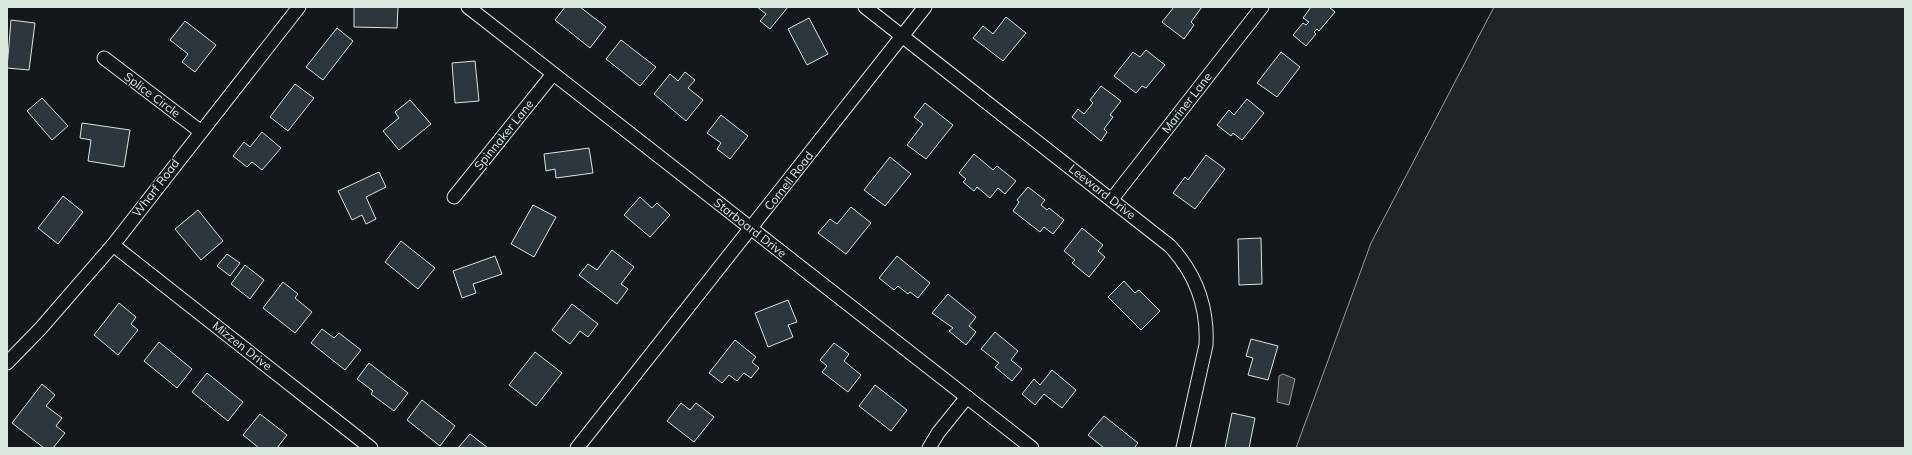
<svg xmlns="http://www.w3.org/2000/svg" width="1912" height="455" viewBox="0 0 1912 455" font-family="Mulish,sans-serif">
	<rect width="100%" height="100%" fill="#14181c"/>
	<path fill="#202428" stroke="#939e99" d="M 1494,7 L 1905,7 L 1905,448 L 1296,448 L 1371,243 Z"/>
	<path fill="#363b3e" stroke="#939e99" d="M 1283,374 L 1295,379 L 1289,405 L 1277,402 L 1279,376 Z"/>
	<g fill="#2c363c" stroke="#d8e6dc">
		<path d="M 354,7 L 398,7 L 397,28 L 354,27 Z"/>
		<path d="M 565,7 L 580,7 L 606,27 L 590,48 L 555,20 Z"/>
		<path d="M 757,7 L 788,7 L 770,29 L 760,21 L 766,14 Z"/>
		<path d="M 1174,7 L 1202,7 L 1191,22 L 1194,25 L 1184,39 L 1162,22 Z"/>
		<path d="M 1311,7 L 1329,7 L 1335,12 L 1319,31 L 1317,29 L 1314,32 L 1316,34 L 1306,46 L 1293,35 L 1303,23 L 1306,25 L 1309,22 L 1303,18 Z"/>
		<path d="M 1006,17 L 1026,33 L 1003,61 L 973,38 L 983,26 L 993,34 Z"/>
		<path d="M 809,18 L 828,54 L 807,65 L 788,29 Z"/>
		<path d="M 11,20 L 35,23 L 29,70 L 7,68 Z"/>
		<path d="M 185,21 L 216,45 L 195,72 L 182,62 L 188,54 L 170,40 Z"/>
		<path d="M 337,28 L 353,41 L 323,80 L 306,67 Z"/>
		<path d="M 621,40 L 656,67 L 640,86 L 606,59 Z"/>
		<path d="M 1146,50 L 1165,65 L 1146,88 L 1142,86 L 1136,93 L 1114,76 L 1133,52 L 1140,57 Z"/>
		<path d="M 1281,52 L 1300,67 L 1277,97 L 1257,83 Z"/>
		<path d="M 475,61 L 479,101 L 455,103 L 452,63 Z"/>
		<path d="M 685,72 L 695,80 L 688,88 L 703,100 L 686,121 L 654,94 L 670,74 L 678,81 Z"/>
		<path d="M 295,84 L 314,98 L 288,131 L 270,117 Z"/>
		<path d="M 1101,86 L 1121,101 L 1110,115 L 1113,117 L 1104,129 L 1107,132 L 1101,141 L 1072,117 L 1078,109 L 1084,114 L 1093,103 L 1090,100 Z"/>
		<path d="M 42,98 L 68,126 L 52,140 L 27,111 Z"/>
		<path d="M 1247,99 L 1264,113 L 1242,140 L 1233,133 L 1231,136 L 1217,125 L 1229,110 L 1234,115 Z"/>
		<path d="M 410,100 L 431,124 L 399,150 L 383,131 L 399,118 L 395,112 Z"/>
		<path d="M 925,103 L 953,125 L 926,159 L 907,145 L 923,124 L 914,117 Z"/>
		<path d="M 721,115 L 748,136 L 730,159 L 717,149 L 721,143 L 707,133 Z"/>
		<path d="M 82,123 L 130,130 L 124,167 L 88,161 L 91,140 L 80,138 Z"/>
		<path d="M 262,132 L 281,148 L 262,170 L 252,162 L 247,167 L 233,156 L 244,142 L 250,147 Z"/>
		<path d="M 589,148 L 593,173 L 556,178 L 555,169 L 546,171 L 544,154 Z"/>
		<path d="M 974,154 L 993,170 L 997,166 L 1016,181 L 1005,194 L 998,188 L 990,198 L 977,187 L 974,191 L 963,182 L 966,179 L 959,173 Z"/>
		<path d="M 1206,155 L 1225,169 L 1195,209 L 1173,193 L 1185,177 L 1188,180 Z"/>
		<path d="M 890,157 L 911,174 L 885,206 L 864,190 Z"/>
		<path d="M 379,172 L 386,187 L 366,197 L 376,219 L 366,224 L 362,215 L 352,220 L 338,191 Z"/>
		<path d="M 1028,187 L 1045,200 L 1041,205 L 1047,210 L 1049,208 L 1064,220 L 1053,234 L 1044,227 L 1040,232 L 1013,211 L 1019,202 L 1017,200 Z"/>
		<path d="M 63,196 L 83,212 L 58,244 L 38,228 Z"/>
		<path d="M 640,197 L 652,208 L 657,203 L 670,215 L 650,237 L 624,215 Z"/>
		<path d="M 533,205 L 556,217 L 534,257 L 511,244 Z"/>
		<path d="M 851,207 L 871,223 L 846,254 L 818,233 L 830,219 L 837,224 Z"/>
		<path d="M 198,210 L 223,241 L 201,260 L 175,229 Z"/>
		<path d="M 1082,228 L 1103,245 L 1098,251 L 1105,257 L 1089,277 L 1072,263 L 1075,260 L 1064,251 Z"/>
		<path d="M 1261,238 L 1262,284 L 1239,285 L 1238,239 Z"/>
		<path d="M 401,241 L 435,268 L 418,289 L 385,262 Z"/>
		<path d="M 612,250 L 634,267 L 621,284 L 628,289 L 617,304 L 579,275 L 588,264 L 597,270 Z"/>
		<path d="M 227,254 L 240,263 L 230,276 L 217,266 Z"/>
		<path d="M 495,256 L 502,274 L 473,284 L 476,293 L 462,298 L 453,271 Z"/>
		<path d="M 897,256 L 930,283 L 918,298 L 910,292 L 908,294 L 898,286 L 894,290 L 879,278 Z"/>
		<path d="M 245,265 L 264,280 L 250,299 L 231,284 Z"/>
		<path d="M 1124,281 L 1135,293 L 1139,290 L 1160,311 L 1141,330 L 1108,297 Z"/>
		<path d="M 283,282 L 298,294 L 295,298 L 312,312 L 295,333 L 263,308 Z"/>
		<path d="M 948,294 L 976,317 L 969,326 L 976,332 L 966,345 L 949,331 L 953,328 L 932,313 Z"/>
		<path d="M 788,300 L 797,322 L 788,325 L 793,337 L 768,347 L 755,313 Z"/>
		<path d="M 119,303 L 136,317 L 131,324 L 138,330 L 118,355 L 94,335 Z"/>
		<path d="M 572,304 L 598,324 L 588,337 L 580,331 L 570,344 L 552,330 Z"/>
		<path d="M 322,329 L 334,338 L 339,333 L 361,350 L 345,370 L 311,343 Z"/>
		<path d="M 995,332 L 1018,351 L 1011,360 L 1022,369 L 1012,381 L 995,367 L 999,363 L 981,349 Z"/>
		<path d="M 1251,339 L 1278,346 L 1268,380 L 1248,375 L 1253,358 L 1246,356 Z"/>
		<path d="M 735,340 L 756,357 L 752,362 L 759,368 L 751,378 L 744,373 L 737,381 L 729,375 L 722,383 L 709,373 Z"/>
		<path d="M 159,342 L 192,369 L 177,388 L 144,361 Z"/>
		<path d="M 834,343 L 849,354 L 844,361 L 861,375 L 848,392 L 822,372 L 827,366 L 820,360 Z"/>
		<path d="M 535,352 L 562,373 L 536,406 L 509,385 Z"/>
		<path d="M 369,363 L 408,393 L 394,411 L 371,394 L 373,391 L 357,379 Z"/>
		<path d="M 1052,370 L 1076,390 L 1062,408 L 1044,394 L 1035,405 L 1022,394 L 1034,379 L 1040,385 Z"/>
		<path d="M 207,373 L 243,402 L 228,421 L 192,392 Z"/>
		<path d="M 42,384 L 55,395 L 46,406 L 62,418 L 56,426 L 65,433 L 53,448 L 44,448 L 12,423 Z"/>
		<path d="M 875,385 L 907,410 L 891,431 L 859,406 Z"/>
		<path d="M 422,400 L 455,426 L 440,446 L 407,420 Z"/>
		<path d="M 681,403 L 690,410 L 696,403 L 714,417 L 694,442 L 667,421 Z"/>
		<path d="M 1232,413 L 1255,418 L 1249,448 L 1225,448 Z"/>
		<path d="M 260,414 L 287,435 L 277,448 L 259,448 L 243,435 Z"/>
		<path d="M 1104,416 L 1138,443 L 1134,448 L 1104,448 L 1088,435 Z"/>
		<path d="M 470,434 L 488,448 L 458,448 Z"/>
	</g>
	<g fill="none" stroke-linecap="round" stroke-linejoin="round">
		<g stroke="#d8e6dc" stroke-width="15">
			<g id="minor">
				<path d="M 468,7 L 1032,448"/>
				<path d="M 865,7 L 1170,246 C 1196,274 1208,306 1206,345 L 1183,448"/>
				<path d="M 104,58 L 200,131"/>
				<path d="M 454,197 L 553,74"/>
				<path d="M 1112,199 L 1262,7"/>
				<path d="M 113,245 L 371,448"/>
				<path d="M 7,363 L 41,328 L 113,245 L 299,7"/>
				<path d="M 577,448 L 925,7"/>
				<path d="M 929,448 L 938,433 L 967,397"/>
			</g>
		</g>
		<use href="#minor" stroke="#14181c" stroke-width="13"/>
	</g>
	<g text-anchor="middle" stroke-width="3" stroke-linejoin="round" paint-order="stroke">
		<g font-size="12" fill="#d8e6dc" stroke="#14181c">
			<text transform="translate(152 95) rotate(37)" y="4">Splice Circle</text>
			<text transform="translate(1187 103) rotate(-52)" y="4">Mariner Lane</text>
			<text transform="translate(504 135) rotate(-51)" y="4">Spinnaker Lane</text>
			<text transform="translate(789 181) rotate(-52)" y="4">Cornell Road</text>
			<text transform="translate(156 188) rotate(-53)" y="4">Wharf Road</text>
			<text transform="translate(1102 192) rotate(38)" y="4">Leeward Drive</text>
			<text transform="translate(750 228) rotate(38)" y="4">Starboard Drive</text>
			<text transform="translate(242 346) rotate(38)" y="4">Mizzen Drive</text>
		</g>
	</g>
	<rect width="1912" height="455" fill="none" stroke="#d8e6dc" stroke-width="16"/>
</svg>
